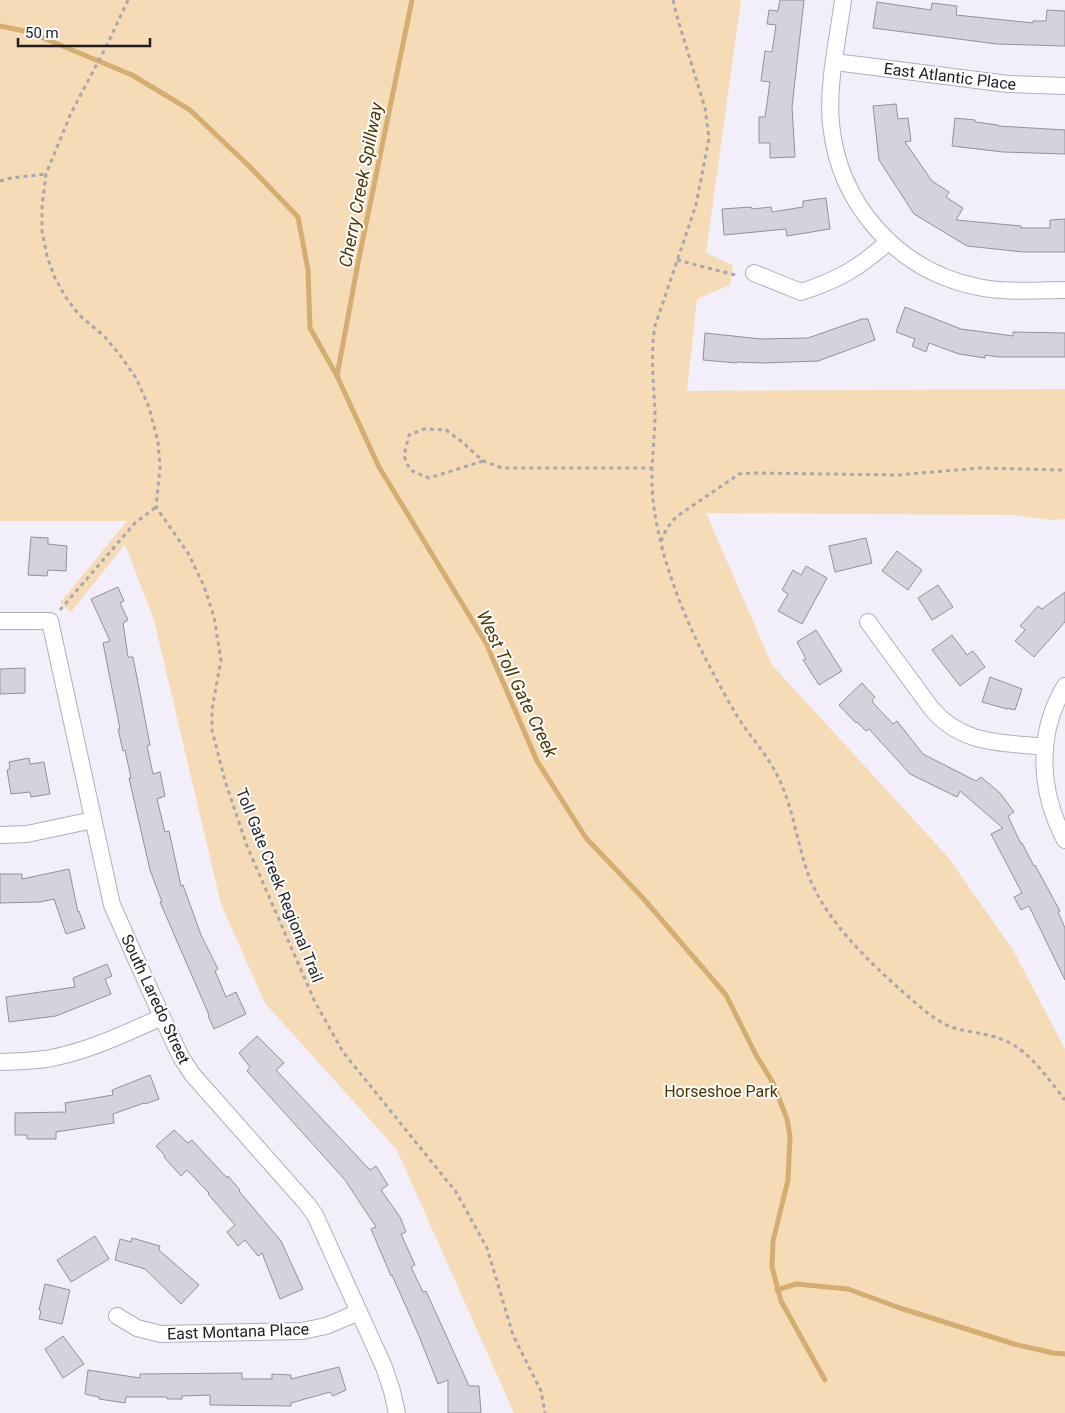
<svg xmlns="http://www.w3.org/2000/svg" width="1065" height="1413" viewBox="0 0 1065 1413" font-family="Roboto,sans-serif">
	<rect width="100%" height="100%" fill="#f2eefa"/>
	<path fill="#f5dbb6" d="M 0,0 L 741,0 L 706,253 L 733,265 L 730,285 L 697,299 L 687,391 L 1065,389 L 1065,519 L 1051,520 L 1013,515 L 706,513 L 772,665 L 947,856 L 1013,950 L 1065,1049 L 1065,1413 L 514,1413 L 397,1150 L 265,1003 L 221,904 L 154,620 L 125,544 L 71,612 L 60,603 L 127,521 L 0,521 Z"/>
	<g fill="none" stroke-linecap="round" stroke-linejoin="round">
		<g stroke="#d6ad70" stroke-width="5">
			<path d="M 0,26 L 29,32 L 132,75 L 190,110 L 249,166 L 298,217 L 308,270 L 310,328 L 337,376 L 379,467 L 486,643 L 537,761 L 586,838 L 642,897 L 726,995 L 756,1055 L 773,1083 L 787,1119 L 790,1136 L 788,1180 L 773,1241 L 772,1267 L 781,1301 L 825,1380"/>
			<path d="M 337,376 L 358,263 L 412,0"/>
			<path d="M 777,1290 L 796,1284 L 848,1289 L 900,1308 L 1014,1344 L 1053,1353 L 1065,1354"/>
		</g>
	</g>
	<g fill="#d6d2dd" stroke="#94919b">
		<path d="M 780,0 L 804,0 L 792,107 L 795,157 L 770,158 L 770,143 L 759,143 L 759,117 L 765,117 L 770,82 L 761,81 L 765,51 L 772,52 L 776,25 L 767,24 L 769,10 L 778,11 Z"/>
		<path d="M 877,2 L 931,10 L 932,3 L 957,6 L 956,15 L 1033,23 L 1033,21 L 1046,21 L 1047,10 L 1065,11 L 1065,46 L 997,44 L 873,28 Z"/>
		<path d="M 896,104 L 898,119 L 908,118 L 911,141 L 905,142 L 932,181 L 949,192 L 946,197 L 963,208 L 956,220 L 1021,226 L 1021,228 L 1050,228 L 1050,220 L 1065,219 L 1065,252 L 1023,252 L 967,246 L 914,214 L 879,160 L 873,106 Z"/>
		<path d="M 955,118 L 975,120 L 975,122 L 998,125 L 998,126 L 1065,130 L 1065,154 L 1003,152 L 952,146 Z"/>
		<path d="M 826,198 L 830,229 L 787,236 L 786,229 L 724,235 L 722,209 L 751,207 L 752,209 L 771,207 L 772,212 L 803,207 L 803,201 Z"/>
		<path d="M 905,307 L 961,329 L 1013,336 L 1013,332 L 1065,333 L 1065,357 L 999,357 L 985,355 L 985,358 L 959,354 L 929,343 L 926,352 L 912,346 L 915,339 L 896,332 Z"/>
		<path d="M 862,319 L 868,319 L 875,340 L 818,361 L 763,363 L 737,362 L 737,363 L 703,360 L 705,333 L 761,339 L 808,338 Z"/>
		<path d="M 31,537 L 48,538 L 48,544 L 67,546 L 66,571 L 48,570 L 47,576 L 28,575 Z"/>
		<path d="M 866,538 L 872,563 L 835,572 L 829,546 Z"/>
		<path d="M 897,551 L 922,570 L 908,590 L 882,571 Z"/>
		<path d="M 806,566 L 827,578 L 802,624 L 778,611 L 788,594 L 782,590 L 793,570 L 801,575 Z"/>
		<path d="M 938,585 L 953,607 L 932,620 L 918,598 Z"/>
		<path d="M 118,587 L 124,601 L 120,603 L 128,620 L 123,623 L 128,657 L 133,657 L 150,745 L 147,746 L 153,774 L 160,772 L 165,796 L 157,799 L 165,832 L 169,831 L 181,886 L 183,885 L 201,935 L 218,969 L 215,971 L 226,997 L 236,992 L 246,1014 L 214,1029 L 208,1016 L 209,1015 L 160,902 L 162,902 L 150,870 L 129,778 L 131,778 L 125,750 L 123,751 L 118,729 L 120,729 L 103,643 L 110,641 L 91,599 Z"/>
		<path d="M 1065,592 L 1065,622 L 1034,657 L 1015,641 L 1025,630 L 1020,626 L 1038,606 L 1042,609 Z"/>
		<path d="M 816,630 L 842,671 L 819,685 L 803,660 L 806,659 L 797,642 Z"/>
		<path d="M 952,635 L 967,655 L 973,651 L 985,667 L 960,686 L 932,650 Z"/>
		<path d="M 25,668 L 25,693 L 0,694 L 0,669 Z"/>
		<path d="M 990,677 L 1022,689 L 1015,710 L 1007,708 L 1007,709 L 982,702 Z"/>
		<path d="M 862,683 L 875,697 L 872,700 L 874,704 L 893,724 L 897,721 L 923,754 L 976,781 L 981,777 L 1000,793 L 1014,812 L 1008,816 L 1021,844 L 1022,843 L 1034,866 L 1035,865 L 1060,911 L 1058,912 L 1065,928 L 1065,980 L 1029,906 L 1021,910 L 1014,897 L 1022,893 L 991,834 L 1003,828 L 960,791 L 957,797 L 910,774 L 869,729 L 866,731 L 857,722 L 856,723 L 839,705 Z"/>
		<path d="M 29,758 L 30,764 L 44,762 L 50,794 L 31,797 L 30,792 L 11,794 L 7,770 L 10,769 L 9,762 Z"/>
		<path d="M 69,869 L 78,912 L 79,911 L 85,928 L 66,934 L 54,899 L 40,902 L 0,903 L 0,874 L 22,874 L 22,879 Z"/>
		<path d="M 107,964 L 112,976 L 105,979 L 111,994 L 56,1016 L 9,1022 L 6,997 L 75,987 L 73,978 Z"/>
		<path d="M 257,1036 L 284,1063 L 276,1070 L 370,1170 L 376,1166 L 388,1185 L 381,1190 L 400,1217 L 406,1232 L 401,1234 L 415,1265 L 411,1267 L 423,1292 L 426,1291 L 469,1386 L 479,1386 L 481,1413 L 448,1413 L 448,1380 L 438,1384 L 419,1336 L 392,1275 L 391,1276 L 371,1229 L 376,1227 L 345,1180 L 247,1071 L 250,1067 L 239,1053 Z"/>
		<path d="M 150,1075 L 159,1099 L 145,1104 L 144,1103 L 113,1114 L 114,1123 L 56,1132 L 56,1139 L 27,1139 L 27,1135 L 15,1135 L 15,1113 L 66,1112 L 65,1103 L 113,1095 L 112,1090 Z"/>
		<path d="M 174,1130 L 188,1143 L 192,1140 L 227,1178 L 228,1176 L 240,1190 L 239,1191 L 281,1241 L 303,1289 L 280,1299 L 262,1253 L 258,1256 L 245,1240 L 238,1246 L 227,1232 L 235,1225 L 208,1194 L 209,1193 L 187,1170 L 181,1176 L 164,1157 L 165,1156 L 156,1146 Z"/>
		<path d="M 95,1236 L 109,1259 L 71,1282 L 57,1260 Z"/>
		<path d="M 132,1238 L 160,1246 L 159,1250 L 199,1285 L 181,1304 L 145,1269 L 115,1260 L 120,1239 L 131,1242 Z"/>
		<path d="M 45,1284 L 70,1290 L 62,1324 L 39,1319 L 41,1311 L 39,1310 Z"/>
		<path d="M 63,1336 L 84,1364 L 63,1378 L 45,1349 Z"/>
		<path d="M 339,1367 L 346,1390 L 333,1396 L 330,1392 L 291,1403 L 291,1406 L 210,1405 L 210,1395 L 182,1396 L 182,1399 L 167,1399 L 167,1397 L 126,1397 L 125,1403 L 99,1399 L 99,1397 L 85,1394 L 88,1370 L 140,1378 L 140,1374 L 242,1373 L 242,1379 L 272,1379 L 272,1374 L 291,1375 L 291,1379 Z"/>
	</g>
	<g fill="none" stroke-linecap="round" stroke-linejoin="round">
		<g stroke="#b2aeb9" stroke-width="18">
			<g id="street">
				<path d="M 843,0 C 838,39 827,85 831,124 C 839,205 898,271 978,287 C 1006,293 1036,290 1065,290"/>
				<path d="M 835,62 L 1008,84 L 1065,86"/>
				<path d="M 754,273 L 801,292 C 838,280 859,268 888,242"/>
				<path d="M 0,621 L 50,621 L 112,905 L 162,1017 L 181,1057 L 192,1074 L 307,1204 L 315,1215 L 384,1367 L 392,1391 L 397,1413"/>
				<path d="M 868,622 L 931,708 C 962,745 1000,742 1044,747"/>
				<path d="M 1065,686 C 1036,734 1039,791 1065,840"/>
				<path d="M 0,835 L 27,834 L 93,820"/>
				<path d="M 0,1062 C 15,1062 31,1061 46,1059 C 87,1052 124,1034 162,1017"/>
				<path d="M 117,1316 L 137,1328 L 161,1334 L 302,1331 L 326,1326 L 359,1312"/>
			</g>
		</g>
		<g stroke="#a9a6af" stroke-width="3" stroke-dasharray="4 4" stroke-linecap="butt">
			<path d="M 128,0 L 108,43 L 71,113 L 46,174 L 42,207 L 42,231 L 47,256 L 54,276 L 65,296 L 79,315 L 104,336 L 120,355 L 136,378 L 149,407 L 158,442 L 160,467 L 156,507 L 188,553 L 204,586 L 214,617 L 221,660 L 212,709 L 212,730 L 225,781 L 247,846 L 315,1002 L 343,1052 L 456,1192 L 487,1248 L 513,1335 L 541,1391 L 545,1413"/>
			<path d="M 673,0 L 678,20 L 705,108 L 709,138 L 696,205 L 655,326 C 650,355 654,384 655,414 C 655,438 651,462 652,487 C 655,546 683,617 711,669 C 720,686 730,705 741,722 C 754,741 770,759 779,779 C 793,809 797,841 807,871 C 825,925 883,975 925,1011 C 933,1017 941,1023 951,1027 C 970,1033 990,1033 1008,1042 C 1030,1052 1050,1081 1065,1100"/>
			<path d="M 0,181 L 11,178 L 46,174"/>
			<path d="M 677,260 L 739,276"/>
			<path d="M 483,461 L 429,478 L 410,470 L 404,456 L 409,435 L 424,429 L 446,430 L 461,441 L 483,461 L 502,468 L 653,468"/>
			<path d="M 661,541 L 667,528 L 676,517 L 739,474 L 755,473 L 898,475 L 979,468 L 1065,470"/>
			<path d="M 60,610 L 135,523 L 156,507"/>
		</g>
		<use href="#street" stroke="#fff" stroke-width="16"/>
	</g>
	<g text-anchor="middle" stroke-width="4" stroke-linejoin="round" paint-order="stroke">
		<g font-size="16" fill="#1f1d21" stroke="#fefefe">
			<text transform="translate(950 76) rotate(7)" y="6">East Atlantic Place</text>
			<text transform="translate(280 885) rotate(68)" y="6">Toll Gate Creek Regional Trail</text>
			<text transform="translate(156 999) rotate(65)" y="6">South Laredo Street</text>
			<text transform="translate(238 1331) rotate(-2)" y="6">East Montana Place</text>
		</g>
		<g font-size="16" fill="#4e3300" stroke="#fefefe">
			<text x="721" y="1097">Horseshoe Park</text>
		</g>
		<g font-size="18" font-style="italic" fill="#513602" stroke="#fefefe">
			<text transform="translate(361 185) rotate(-79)" y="6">Cherry Creek Spillway</text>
			<text transform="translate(517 684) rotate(64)" y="6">West Toll Gate Creek</text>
		</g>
	</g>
	<path d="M18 38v8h132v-8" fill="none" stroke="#1f1d21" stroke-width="2.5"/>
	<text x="25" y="38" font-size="15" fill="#1f1d21" stroke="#fefefe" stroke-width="4" paint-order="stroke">50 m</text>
</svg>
